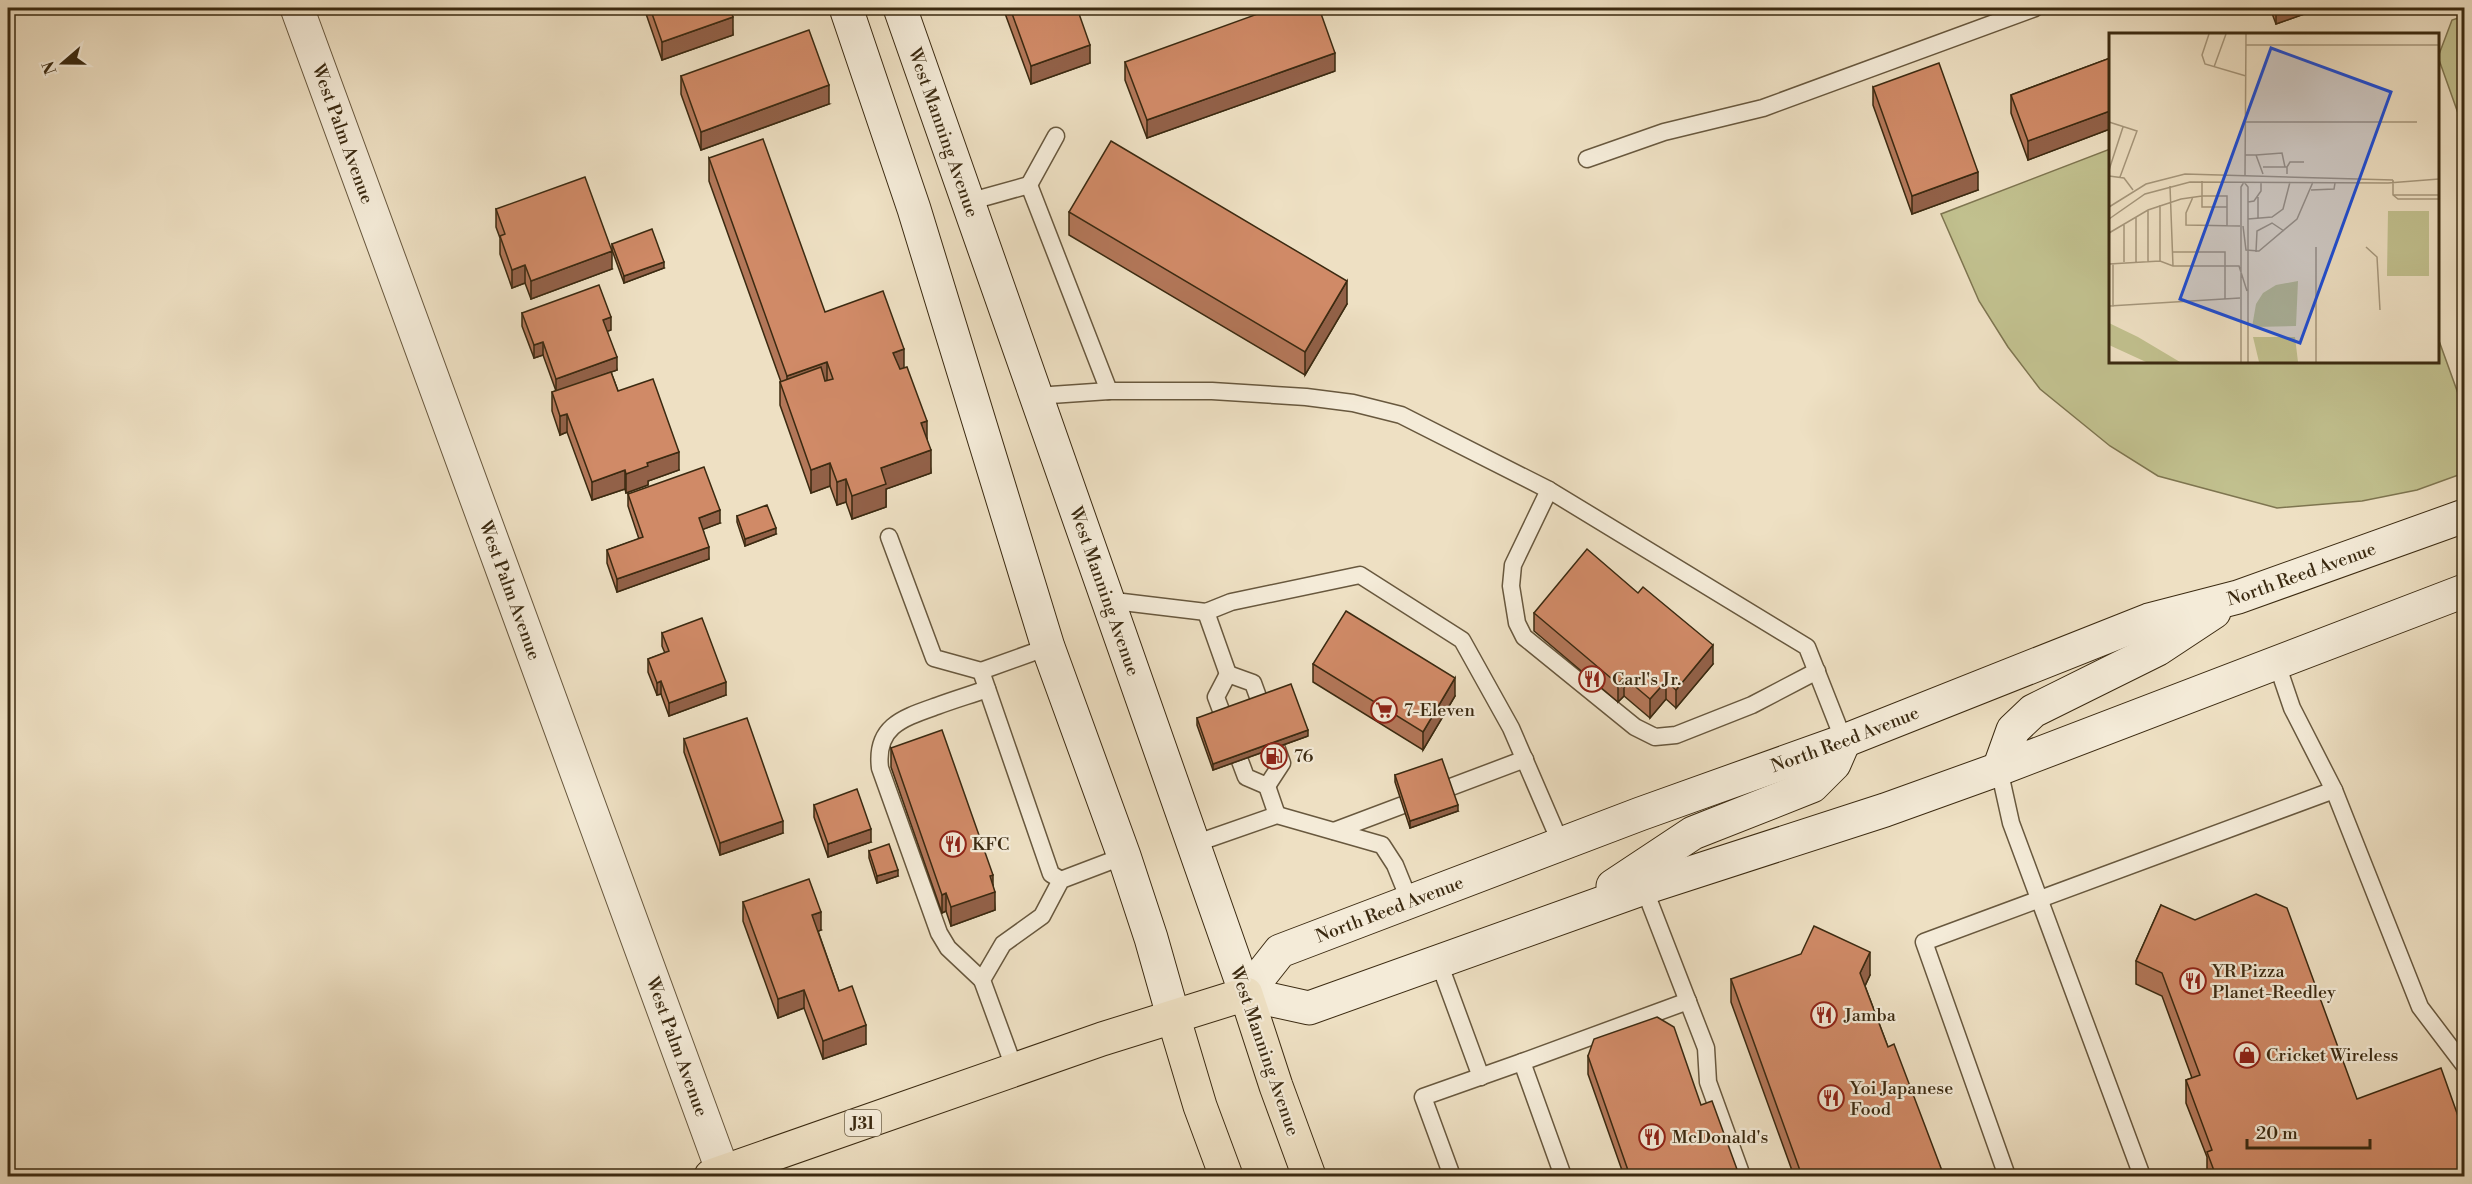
<svg xmlns="http://www.w3.org/2000/svg" width="2472" height="1184" viewBox="0 0 2472 1184" font-family="'Libre Bodoni',serif">
	<rect width="100%" height="100%" fill="#eee0c3"/>
	<filter id="stains"><feTurbulence type="fractalNoise" baseFrequency=".00333" numOctaves="4"/><feColorMatrix values="0 0 0 0 .2 0 0 0 0 .09 0 0 0 0 .02 0 0 0 .5 -.17"/></filter>
	<radialGradient id="worn" r=".72"><stop offset=".6" stop-color="#630" stop-opacity="0"/><stop offset="1" stop-color="#630" stop-opacity=".3"/></radialGradient>
	<g fill="#c1c08e" stroke="#7e7550" stroke-width="1.5">
		<path d="M 2464,16 L 2464,130 L 2438,57 L 2452,20 Z"/>
		<path d="M 2110,149 L 2110,362 L 2438,362 L 2438,338 L 2464,410 L 2464,473 L 2417,490 L 2362,501 L 2277,508 L 2158,476 L 2110,446 L 2040,389 L 2008,347 L 1979,301 L 1941,214 Z"/>
	</g>
	<g fill="none" stroke-linecap="round" stroke-linejoin="round">
		<g stroke="#68583e" stroke-width="19">
			<g id="lane">
				<path d="M 1587,159 L 1664,132 L 1763,108 L 2035,8"/>
				<path d="M 1029,185 L 1056,136"/>
				<path d="M 968,202 L 1029,185 L 1109,391"/>
				<path d="M 1036,396 L 1109,391 L 1212,391 L 1306,397 L 1353,403 L 1401,415 L 1549,490 L 1807,647 L 1844,741"/>
				<path d="M 1549,490 L 1513,565 L 1511,586 L 1517,623 L 1524,637 L 1635,727 L 1655,737 L 1676,735 L 1752,705 L 1817,671"/>
				<path d="M 889,537 L 934,658 L 981,671"/>
				<path d="M 1106,600 L 1206,612 L 1231,602 L 1360,575 L 1462,640 L 1511,728 L 1561,844"/>
				<path d="M 1206,612 L 1228,674"/>
				<path d="M 1048,647 L 981,671 L 1051,874 L 1061,880"/>
				<path d="M 2277,664 L 2292,708 L 2334,790 L 2420,1007 L 2464,1065"/>
				<path d="M 1228,674 L 1253,683 L 1282,763 L 1267,786 L 1246,777 L 1216,697 Z"/>
				<path d="M 1999,769 L 2011,823 L 2142,1176"/>
				<path d="M 1267,786 L 1277,815"/>
				<path d="M 1334,831 L 1525,759"/>
				<path d="M 1194,844 L 1277,815 L 1382,845 L 1395,865 L 1410,902"/>
				<path d="M 1644,888 L 1706,1048 L 1708,1082 L 1742,1176"/>
				<path d="M 1438,960 L 1481,1077"/>
				<path d="M 982,980 L 948,948 L 939,933 L 880,768 C 875,726 903,718 937,706 C 953,700 970,695 987,689"/>
				<path d="M 1522,1062 L 1688,1001"/>
				<path d="M 1015,1070 L 982,980 L 1003,944 L 1042,916 L 1061,880 L 1124,856"/>
				<path d="M 1452,1176 L 1423,1097 L 1522,1062 L 1563,1176"/>
				<path d="M 2007,1176 L 1924,942 L 2334,790"/>
			</g>
		</g>
		<g stroke="#68583e" stroke-width="35">
			<g id="street">
				<path id="s1" d="M 297,8 L 723,1172"/>
			</g>
		</g>
		<g stroke="#3b2a11" stroke-width="35">
			<g id="secondary">
				<path d="M 846,8 L 914,209 L 1048,647 L 1124,856 L 1151,938 L 1174,1019"/>
				<path id="s2" d="M 900,8 L 1246,994"/>
				<path d="M 1999,769 L 2013,730 L 2033,711 L 2158,649 L 2214,612"/>
				<path d="M 1613,886 L 1693,833 L 1812,786 L 1834,764 L 1844,741"/>
				<path id="s3" d="M 1246,994 L 1280,951 L 1640,814 L 1844,741 L 2149,620 L 2238,597 L 2464,516"/>
				<path d="M 1246,994 L 1309,1008 L 1644,888 L 1885,810 L 1999,769 L 2464,591"/>
			</g>
		</g>
		<g stroke="#3b2a11" stroke-width="35">
			<g id="primary">
				<path d="M 1174,1019 L 1200,1106 L 1226,1176"/>
				<path d="M 711,1176 L 1102,1039 L 1246,994 L 1276,1086 L 1309,1176"/>
			</g>
		</g>
		<use href="#lane" stroke="#f4ebd8" stroke-width="16"/>
		<use href="#street" stroke="#f4ebd8" stroke-width="33"/>
		<use href="#secondary" stroke="#f4ebd8" stroke-width="33"/>
		<use href="#primary" stroke="#eee0c3" stroke-width="33"/>
	</g>
	<g fill="#b37759" stroke="#3b2a11" stroke-width="1.5">
		<path d="M 644,8 L 730,8 L 733,35 L 662,60 Z"/>
		<path d="M 1003,8 L 1077,8 L 1090,63 L 1031,84 Z"/>
		<path d="M 2270,8 L 2321,8 L 2276,24 Z"/>
		<path d="M 2110,58 L 2110,129 L 2028,160 L 2011,113 L 2011,95 Z"/>
		<path d="M 1125,62 L 1335,71 L 1147,138 L 1125,80 Z"/>
		<path d="M 681,76 L 829,104 L 701,150 L 681,94 Z"/>
		<path d="M 1873,87 L 1978,190 L 1912,214 L 1873,105 Z"/>
		<path d="M 709,158 L 825,312 L 904,368 L 927,439 L 931,473 L 886,489 L 886,507 L 852,519 L 846,502 L 837,505 L 830,486 L 811,493 L 780,405 L 780,382 L 781,382 L 709,181 Z"/>
		<path d="M 496,209 L 612,269 L 531,299 L 525,283 L 512,288 L 500,254 L 500,238 L 496,227 Z"/>
		<path d="M 1069,212 L 1347,304 L 1305,375 L 1069,235 Z"/>
		<path d="M 612,244 L 664,268 L 624,283 L 612,250 Z"/>
		<path d="M 522,313 L 611,330 L 607,331 L 617,370 L 611,372 L 618,391 L 679,470 L 648,481 L 648,485 L 626,493 L 625,489 L 592,500 L 567,432 L 560,435 L 552,411 L 552,392 L 556,391 L 543,355 L 534,358 L 522,326 Z"/>
		<path d="M 628,494 L 720,523 L 703,529 L 709,559 L 617,592 L 607,563 L 607,550 L 639,539 L 628,506 Z"/>
		<path d="M 737,516 L 776,534 L 745,546 L 737,522 Z"/>
		<path d="M 1534,613 L 1713,664 L 1676,708 L 1666,699 L 1650,718 L 1624,696 L 1618,702 L 1534,631 Z"/>
		<path d="M 662,633 L 726,695 L 669,716 L 661,694 L 657,695 L 648,672 L 648,659 L 665,653 L 662,646 Z"/>
		<path d="M 1313,664 L 1455,696 L 1423,750 L 1313,682 Z"/>
		<path d="M 1197,718 L 1308,736 L 1213,770 L 1197,725 Z"/>
		<path d="M 684,739 L 783,833 L 720,855 L 684,752 Z"/>
		<path d="M 891,748 L 993,885 L 995,910 L 951,926 L 946,911 L 942,913 L 891,767 Z"/>
		<path d="M 1395,775 L 1458,811 L 1410,828 L 1395,782 Z"/>
		<path d="M 814,805 L 871,842 L 828,857 L 814,817 Z"/>
		<path d="M 869,851 L 898,876 L 877,883 L 869,858 Z"/>
		<path d="M 743,902 L 821,930 L 818,931 L 839,991 L 866,1044 L 823,1059 L 804,1008 L 778,1018 L 743,921 Z"/>
		<path d="M 2161,905 L 2357,1099 L 2464,1176 L 2207,1176 L 2207,1157 L 2186,1103 L 2186,1080 L 2192,1078 L 2162,996 L 2136,984 L 2136,961 Z"/>
		<path d="M 1870,975 L 1865,986 L 1888,1047 L 1944,1176 L 1794,1176 L 1731,1002 L 1731,979 Z"/>
		<path d="M 1588,1056 L 1738,1176 L 1624,1176 L 1588,1074 Z"/>
	</g>
	<g fill="#926148" stroke="#3b2a11" stroke-width="1.5">
		<path d="M 2288,8 L 2321,8 L 2276,24 L 2276,12 Z"/>
		<path d="M 733,17 L 733,35 L 662,60 L 662,42 Z"/>
		<path d="M 1090,45 L 1090,63 L 1031,84 L 1031,66 Z"/>
		<path d="M 1335,53 L 1335,71 L 1147,138 L 1147,120 Z"/>
		<path d="M 829,85 L 829,104 L 701,150 L 701,132 Z"/>
		<path d="M 2110,111 L 2110,129 L 2028,160 L 2028,141 Z"/>
		<path d="M 1978,172 L 1978,190 L 1912,214 L 1912,196 Z"/>
		<path d="M 612,251 L 612,269 L 531,299 L 531,281 Z"/>
		<path d="M 664,262 L 664,268 L 624,283 L 624,276 Z"/>
		<path d="M 525,265 L 525,283 L 512,288 L 512,270 Z"/>
		<path d="M 1347,281 L 1347,304 L 1305,375 L 1305,352 Z"/>
		<path d="M 611,317 L 611,330 L 603,333 L 603,320 Z"/>
		<path d="M 543,342 L 543,355 L 534,358 L 534,345 Z"/>
		<path d="M 904,349 L 904,372 L 893,376 L 893,353 Z"/>
		<path d="M 617,357 L 617,370 L 556,392 L 556,379 Z"/>
		<path d="M 827,362 L 827,385 L 787,399 L 787,376 Z"/>
		<path d="M 567,414 L 567,432 L 560,435 L 560,416 Z"/>
		<path d="M 927,421 L 927,444 L 921,423 Z"/>
		<path d="M 931,450 L 931,473 L 886,489 L 886,507 L 852,519 L 852,496 L 881,468 Z"/>
		<path d="M 679,452 L 679,470 L 648,481 L 648,485 L 626,493 L 626,474 L 647,463 Z"/>
		<path d="M 830,463 L 830,486 L 811,493 L 811,470 Z"/>
		<path d="M 625,470 L 625,489 L 592,500 L 592,482 Z"/>
		<path d="M 846,479 L 846,502 L 837,505 L 837,482 Z"/>
		<path d="M 720,510 L 720,523 L 699,531 L 699,518 Z"/>
		<path d="M 776,528 L 776,534 L 745,546 L 745,539 Z"/>
		<path d="M 709,547 L 709,559 L 617,592 L 617,579 Z"/>
		<path d="M 1713,645 L 1713,664 L 1676,708 L 1676,690 Z"/>
		<path d="M 1624,677 L 1624,696 L 1618,702 L 1618,684 Z"/>
		<path d="M 1455,678 L 1455,696 L 1423,750 L 1423,732 Z"/>
		<path d="M 661,681 L 661,694 L 657,695 L 657,683 Z"/>
		<path d="M 1666,681 L 1666,699 L 1650,718 L 1650,699 Z"/>
		<path d="M 726,682 L 726,695 L 669,716 L 669,703 Z"/>
		<path d="M 1308,730 L 1308,736 L 1213,770 L 1213,764 Z"/>
		<path d="M 1458,805 L 1458,811 L 1410,828 L 1410,821 Z"/>
		<path d="M 783,821 L 783,833 L 720,855 L 720,843 Z"/>
		<path d="M 871,829 L 871,842 L 828,857 L 828,844 Z"/>
		<path d="M 898,870 L 898,876 L 877,883 L 877,876 Z"/>
		<path d="M 993,875 L 993,892 L 995,892 L 995,910 L 951,926 L 951,907 L 990,876 Z"/>
		<path d="M 946,893 L 946,911 L 942,913 L 942,895 Z"/>
		<path d="M 821,912 L 821,930 L 812,934 L 812,915 Z"/>
		<path d="M 1870,952 L 1870,975 L 1860,996 L 1860,973 Z"/>
		<path d="M 804,990 L 804,1008 L 778,1018 L 778,999 Z"/>
		<path d="M 866,1025 L 866,1044 L 823,1059 L 823,1041 Z"/>
		<path d="M 1738,1172 L 1738,1176 L 1726,1176 Z"/>
	</g>
	<g fill="#d08a67" stroke="#3b2a11" stroke-width="1.5">
		<path d="M 650,8 L 730,8 L 733,17 L 662,42 Z"/>
		<path d="M 1010,8 L 1077,8 L 1090,45 L 1031,66 Z"/>
		<path d="M 1274,8 L 1319,8 L 1335,53 L 1147,120 L 1125,62 Z"/>
		<path d="M 2275,8 L 2288,8 L 2276,12 Z"/>
		<path d="M 809,30 L 829,85 L 701,132 L 681,76 Z"/>
		<path d="M 2110,58 L 2110,111 L 2028,141 L 2011,95 Z"/>
		<path d="M 1939,63 L 1978,172 L 1912,196 L 1873,87 Z"/>
		<path d="M 763,139 L 825,312 L 883,291 L 904,349 L 893,353 L 900,369 L 907,367 L 927,421 L 921,423 L 931,450 L 881,468 L 886,484 L 852,496 L 846,479 L 837,482 L 830,463 L 811,470 L 780,382 L 821,367 L 825,381 L 833,379 L 827,362 L 787,376 L 709,158 Z"/>
		<path d="M 1111,141 L 1347,281 L 1305,352 L 1069,212 Z"/>
		<path d="M 585,177 L 612,251 L 531,281 L 525,265 L 512,270 L 500,236 L 505,234 L 496,209 Z"/>
		<path d="M 652,229 L 664,262 L 624,276 L 612,244 Z"/>
		<path d="M 599,285 L 611,317 L 603,320 L 617,357 L 556,379 L 543,342 L 534,345 L 522,313 Z"/>
		<path d="M 611,372 L 618,391 L 653,379 L 679,452 L 647,463 L 648,466 L 626,474 L 625,470 L 592,482 L 567,414 L 560,416 L 552,392 Z"/>
		<path d="M 704,467 L 720,510 L 699,518 L 709,547 L 617,579 L 607,550 L 643,537 L 628,494 Z"/>
		<path d="M 767,505 L 776,528 L 745,539 L 737,516 Z"/>
		<path d="M 1587,549 L 1638,593 L 1643,587 L 1713,645 L 1676,690 L 1666,681 L 1650,699 L 1624,677 L 1618,684 L 1534,613 Z"/>
		<path d="M 1346,611 L 1455,678 L 1423,732 L 1313,664 Z"/>
		<path d="M 702,618 L 726,682 L 669,703 L 661,681 L 657,683 L 648,659 L 669,651 L 662,633 Z"/>
		<path d="M 1291,684 L 1308,730 L 1213,764 L 1197,718 Z"/>
		<path d="M 747,718 L 783,821 L 720,843 L 684,739 Z"/>
		<path d="M 942,730 L 993,875 L 990,876 L 995,892 L 951,907 L 946,893 L 942,895 L 891,748 Z"/>
		<path d="M 1442,759 L 1458,805 L 1410,821 L 1395,775 Z"/>
		<path d="M 857,789 L 871,829 L 828,844 L 814,805 Z"/>
		<path d="M 889,844 L 898,870 L 877,876 L 869,851 Z"/>
		<path d="M 809,879 L 821,912 L 812,915 L 839,991 L 852,986 L 866,1025 L 823,1041 L 804,990 L 778,999 L 743,902 Z"/>
		<path d="M 2256,894 L 2287,908 L 2357,1099 L 2441,1068 L 2464,1133 L 2464,1176 L 2216,1176 L 2207,1152 L 2212,1150 L 2186,1080 L 2200,1075 L 2162,973 L 2136,961 L 2161,905 L 2195,920 Z"/>
		<path d="M 1814,926 L 1870,952 L 1860,973 L 1888,1047 L 1894,1044 L 1944,1176 L 1802,1176 L 1731,979 L 1801,954 Z"/>
		<path d="M 1657,1017 L 1674,1027 L 1701,1105 L 1712,1101 L 1738,1172 L 1726,1176 L 1630,1176 L 1588,1056 L 1594,1039 Z"/>
	</g>
	<defs>
		<g id="restaurant-ring" transform="scale(1.35)"><circle r="9.5" fill="#f4ebd8" stroke="#8f2418" stroke-width="1.5"/><path d="M-5-6h1v4h1v-4h1v4h1v-4h1v5L-1.5 .5V6h-2V.5L-5-1ZM5-6V6H3V1.5H1.5Q1.5-4 5-6Z" fill="#8f2418"/></g>
		<g id="supermarket-ring" transform="scale(1.35)"><circle r="9.5" fill="#f4ebd8" stroke="#8f2418" stroke-width="1.5"/><path d="M-6-5.5h2.5l.6 2H6L4.5 2H-2.5L-4.4-4H-6ZM-1.5 3.2a1.3 1.3 0 1 0 .1 0ZM3 3.2a1.3 1.3 0 1 0 .1 0Z" fill="#8f2418"/></g>
		<g id="fuel-ring" transform="scale(1.35)"><circle r="9.5" fill="#f4ebd8" stroke="#8f2418" stroke-width="1.5"/><path d="M-5.5-6h7V0h2V4h1.3V-2.5L3-4.5l.8-.8L6-3V5H2.5V1h-1V6h-7ZM-4.2-4.7v3.2H.2V-4.7Z" fill="#8f2418"/></g>
		<g id="shop-ring" transform="scale(1.35)"><circle r="9.5" fill="#f4ebd8" stroke="#8f2418" stroke-width="1.5"/><path d="M-5-2.5h2.3a2.7 3.5 0 0 1 5.4 0H5L5.5 6h-11ZM-1.5-2.5h3a1.5 2.3 0 0 0-3 0Z" fill="#8f2418"/></g>
	</defs>
	<g fill-rule="evenodd">
		<use href="#restaurant-ring" x="1592" y="679"/>
		<use href="#supermarket-ring" x="1384" y="710"/>
		<use href="#fuel-ring" x="1274" y="756"/>
		<use href="#restaurant-ring" x="953" y="844"/>
		<use href="#restaurant-ring" x="2193" y="981"/>
		<use href="#restaurant-ring" x="1824" y="1015"/>
		<use href="#shop-ring" x="2247" y="1055"/>
		<use href="#restaurant-ring" x="1831" y="1098"/>
		<use href="#restaurant-ring" x="1652" y="1137"/>
	</g>
	<g text-anchor="middle" stroke-width="4.5" stroke-linejoin="round" paint-order="stroke">
		<rect fill="#f4ebd8" stroke="#72644d" stroke-width="1.5" x="845" y="1110" width="36" height="26" rx="4.5"/>
		<g font-size="16" font-weight="bold" fill="#3b2a11">
			<text x="863" y="1129">J31</text>
		</g>
		<g font-size="18" fill="#3b2a11" stroke="#f4ebd8">
			<text dy="6" stroke="none"><textPath href="#s1" startOffset="134">West Palm Avenue</textPath></text>
			<text dy="6" stroke="none"><textPath href="#s2" startOffset="132">West Manning Avenue</textPath></text>
			<text dy="6" stroke="none"><textPath href="#s3" startOffset="1144">North Reed Avenue</textPath></text>
			<text dy="6" stroke="none"><textPath href="#s1" startOffset="620">West Palm Avenue</textPath></text>
			<text dy="6" stroke="none"><textPath href="#s2" startOffset="618">West Manning Avenue</textPath></text>
			<text dy="6" stroke="none"><textPath href="#s3" startOffset="658">North Reed Avenue</textPath></text>
			<text dy="6" stroke="none"><textPath href="#s3" startOffset="172">North Reed Avenue</textPath></text>
			<text dy="6" stroke="none"><textPath href="#s1" startOffset="1106">West Palm Avenue</textPath></text>
			<text transform="translate(1265 1051) rotate(71)" y="6">West Manning Avenue</text>
		</g>
		<g font-size="18" fill="#3b2a11" stroke="#f4ebd8" text-anchor="start">
			<text x="1612" y="685">Carl's Jr.</text>
			<text x="1404" y="716">7-Eleven</text>
			<text x="1294" y="762">76</text>
			<text x="972" y="850">KFC</text>
			<text x="2212" y="977">YR Pizza<tspan x="2212" dy="21">Planet-Reedley</tspan></text>
			<text x="1844" y="1021">Jamba</text>
			<text x="2266" y="1061">Cricket Wireless</text>
			<text x="1850" y="1094">Yoi Japanese<tspan x="1850" dy="21">Food</tspan></text>
			<text x="1672" y="1143">McDonald's</text>
		</g>
	</g>
	<g transform="translate(2109 33)">
		<rect width="330" height="330" fill="#eee0c3"/>
		<path d="M 279,178 L 320,178 L 320,243 L 278,243 ZM 189,248 L 187,293 L 143,294 L 147,271 L 154,260 L 167,252 ZM 0,290 L 29,304 L 71,329 L 37,329 L 0,312 ZM 144,304 L 186,304 L 189,329 L 150,329 Z" fill="#c1c08e"/>
		<path fill="none" stroke="#a6977c" stroke-width="1.5" d="M 100,1 L 93,22 L 96,31 L 137,43M 137,12 L 330,12M 105,34 L 117,1M 0,89 L 28,98 L 11,144M 137,89 L 308,89M 136,122 L 147,122 L 154,141M 147,122 L 173,120 L 176,134M 154,134 L 178,134 L 178,141M 178,134 L 181,129 L 195,129M 0,137 L 14,94M 136,142 L 137,1M 0,143 L 15,145 L 24,157M 284,147 L 284,162 L 289,166 L 330,166M 135,149 L 139,154 L 139,329M 61,153 L 64,233M 202,157 L 225,156 L 226,150M 284,162 L 330,162M 84,164 L 77,180 L 77,192 L 131,193M 149,164 L 149,186M 139,169 L 145,168 L 152,158 L 152,149M 0,174 L 37,151 L 76,141 L 284,147M 118,174 L 118,193M 39,177 L 39,229M 27,184 L 27,229M 0,186 L 36,161 L 81,149 L 279,150 L 330,146M 139,186 L 163,184 L 174,176 L 181,149M 134,193 L 137,217 L 150,218 L 188,186 L 204,149M 0,200 L 39,177 L 72,166 L 93,163 L 118,163 L 118,174 L 93,174 L 93,148M 257,214 L 268,224 L 271,277M 64,219 L 116,219 L 116,267M 147,219 L 148,198 L 163,190 L 175,198M 51,228 L 51,172M 15,229 L 15,192M 0,231 L 51,228 L 64,233 L 130,233 L 138,258M 4,231 L 4,274M 0,273 L 131,265M 132,329 L 132,154 L 135,149M 207,329 L 207,214"/>
		<path fill="#1d4ed8" fill-opacity="0.15" stroke="#1d4ed8" stroke-width="3" d="M 162,15 L 282,59 L 191,310 L 71,266 Z"/>
		<rect width="330" height="330" fill="none" stroke="#3b2a11" stroke-width="3"/>
	</g>
	<rect width="2472" height="1184" fill="none" stroke="#eee0c3" stroke-width="30"/>
	<rect x="9" y="9" width="2454" height="1166" fill="none" stroke="#3b2a11" stroke-width="3"/>
	<rect x="15" y="15" width="2442" height="1154" fill="none" stroke="#3b2a11" stroke-width="1.5"/>
	<g transform="translate(63 63) rotate(250)" stroke="#f4ebd8" stroke-width="4.5" paint-order="stroke">
	<path d="M0-4.5L10 22L0 15L-10 22Z" fill="#3b2a11"/>
	<text y="-9" font-size="16" font-weight="bold" text-anchor="middle" fill="#3b2a11">N</text>
	</g>
	<path d="M2247 1139v9h123v-9" fill="none" stroke="#3b2a11" stroke-width="3"/>
	<text x="2256" y="1139" font-size="18" fill="#3b2a11" stroke="#f4ebd8" stroke-width="4.5" paint-order="stroke">20 m</text>
	<rect width="100%" height="100%" filter="url(#stains)"/>
	<rect width="100%" height="100%" fill="url(#worn)"/>
</svg>
